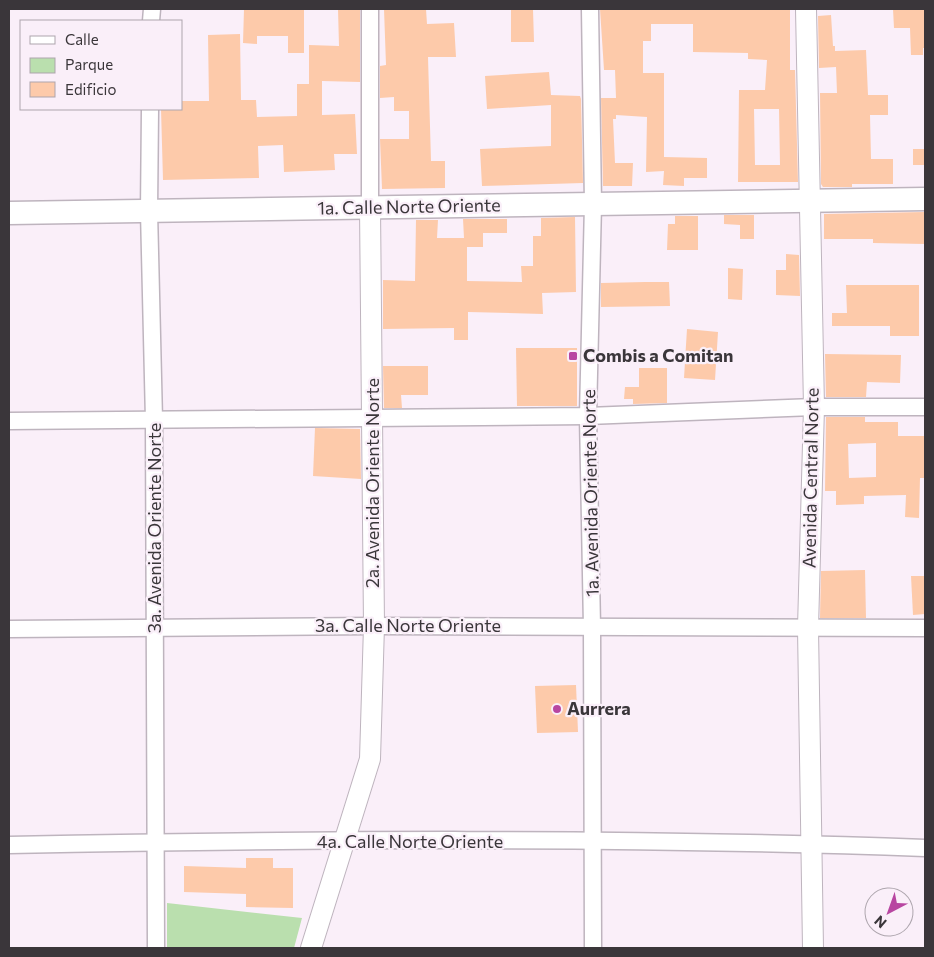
<svg xmlns="http://www.w3.org/2000/svg" width="934" height="957" viewBox="0 0 934 957" font-family="Commissioner,sans-serif">
	<rect width="100%" height="100%" fill="#faeff9"/>
	<path fill="#badfae" d="M 167,903 L 302,918 L 294,948 L 167,948 Z"/>
	<g fill="#fdcaaa" fill-rule="evenodd">
		<path d="M 244,9 L 304,9 L 304,53 L 288,53 L 288,36 L 257,36 L 257,44 L 243,43 Z"/>
		<path d="M 338,9 L 360,9 L 360,82 L 322,81 L 322,115 L 355,114 L 357,154 L 334,154 L 335,170 L 284,172 L 283,145 L 258,146 L 259,178 L 163,180 L 161,109 L 181,109 L 181,101 L 209,101 L 208,35 L 240,34 L 241,100 L 256,100 L 257,117 L 297,116 L 297,84 L 309,84 L 309,45 L 339,46 Z"/>
		<path d="M 384,9 L 426,9 L 427,24 L 454,23 L 456,57 L 428,57 L 431,161 L 445,161 L 445,188 L 382,189 L 380,139 L 409,139 L 409,111 L 394,111 L 394,97 L 380,98 L 380,66 L 386,65 Z"/>
		<path d="M 511,9 L 533,9 L 534,42 L 511,42 Z"/>
		<path d="M 600,9 L 790,9 L 790,70 L 795,70 L 798,182 L 738,182 L 739,90 L 765,90 L 767,60 L 748,59 L 748,53 L 693,52 L 693,24 L 651,24 L 651,41 L 643,41 L 643,73 L 664,73 L 664,157 L 707,158 L 707,178 L 684,178 L 684,186 L 663,185 L 664,171 L 646,172 L 647,117 L 616,115 L 616,119 L 613,119 L 615,163 L 633,163 L 632,186 L 603,186 L 601,98 L 616,98 L 615,70 L 604,70 ZM 754,109 L 779,109 L 780,165 L 755,165 Z"/>
		<path d="M 893,9 L 925,9 L 925,48 L 923,48 L 923,55 L 911,55 L 910,28 L 894,28 Z"/>
		<path d="M 831,15 L 833,46 L 835,46 L 835,51 L 866,50 L 868,95 L 888,95 L 888,115 L 870,115 L 871,159 L 893,159 L 893,184 L 852,184 L 852,187 L 823,187 L 821,184 L 820,93 L 837,93 L 836,67 L 819,68 L 818,16 Z"/>
		<path d="M 549,72 L 551,95 L 580,96 L 581,99 L 583,183 L 482,186 L 480,149 L 551,146 L 551,105 L 487,109 L 485,76 Z"/>
		<rect x="913" y="149" width="12" height="16"/>
		<path d="M 925,212 L 925,244 L 873,243 L 873,239 L 824,239 L 824,214 Z"/>
		<path d="M 724,215 L 754,215 L 754,239 L 740,239 L 740,225 L 724,224 Z"/>
		<path d="M 675,216 L 698,216 L 698,250 L 667,250 L 668,224 L 675,224 Z"/>
		<path d="M 575,217 L 576,292 L 542,293 L 543,314 L 468,312 L 468,340 L 454,340 L 454,328 L 383,329 L 383,280 L 415,281 L 416,220 L 438,220 L 437,238 L 464,238 L 463,219 L 507,219 L 507,233 L 483,233 L 483,247 L 467,247 L 467,281 L 522,282 L 521,266 L 533,266 L 533,236 L 541,236 L 541,218 Z"/>
		<path d="M 786,254 L 799,255 L 800,296 L 776,295 L 776,270 L 786,270 Z"/>
		<path d="M 728,268 L 743,269 L 742,300 L 728,299 Z"/>
		<path d="M 645,282 L 669,282 L 670,306 L 601,307 L 601,283 Z"/>
		<path d="M 846,285 L 919,285 L 919,336 L 890,336 L 890,326 L 832,326 L 832,313 L 847,313 Z"/>
		<path d="M 687,329 L 718,332 L 715,380 L 684,378 Z"/>
		<path d="M 516,348 L 577,348 L 577,406 L 517,406 Z"/>
		<path d="M 825,354 L 901,355 L 900,383 L 867,382 L 866,397 L 826,397 Z"/>
		<path d="M 383,366 L 428,366 L 428,395 L 401,395 L 402,408 L 384,408 Z"/>
		<path d="M 639,368 L 667,368 L 667,403 L 633,404 L 633,399 L 624,399 L 625,387 L 639,387 Z"/>
		<path d="M 826,417 L 865,417 L 865,422 L 898,422 L 898,436 L 925,436 L 925,478 L 920,478 L 919,518 L 905,517 L 906,495 L 864,496 L 864,504 L 836,505 L 836,491 L 825,491 ZM 876,443 L 876,477 L 849,478 L 848,444 Z"/>
		<path d="M 315,428 L 360,429 L 361,479 L 313,476 Z"/>
		<path d="M 865,570 L 866,618 L 820,618 L 821,571 Z"/>
		<path d="M 911,576 L 925,576 L 925,614 L 913,615 Z"/>
		<path d="M 576,685 L 578,732 L 537,733 L 535,686 Z"/>
		<path d="M 246,858 L 273,858 L 273,868 L 293,868 L 293,908 L 246,907 L 246,894 L 184,892 L 184,866 L 246,868 Z"/>
	</g>
	<g fill="none" stroke-linecap="round" stroke-linejoin="round">
		<g stroke="#beb4be" stroke-width="19">
			<g id="minor">
				<path d="M 590,9 L 593,204 L 588,416 L 592,627 L 593,948"/>
				<path d="M 151,21 L 152,9"/>
				<path d="M 150,109 L 149,211 L 154,420 L 156,948"/>
				<path d="M 370,207 L 370,9"/>
				<path d="M 9,421 L 588,416 L 814,407 L 925,407"/>
				<path d="M 9,629 L 374,626 L 925,628"/>
				<path d="M 9,845 C 314,839 620,837 925,848"/>
			</g>
		</g>
		<g stroke="#beb4be" stroke-width="22">
			<g id="tertiary">
				<path d="M 806,9 L 814,407 L 808,628 L 813,948"/>
				<path d="M 311,948 L 370,759 L 374,626 L 370,207"/>
			</g>
		</g>
		<g stroke="#beb4be" stroke-width="25">
			<path id="secondary" d="M 9,213 L 925,199"/>
		</g>
		<use href="#minor" stroke="#fff" stroke-width="16"/>
		<use href="#tertiary" stroke="#fff" stroke-width="20"/>
		<use href="#secondary" stroke="#fff" stroke-width="22"/>
	</g>
	<g fill="#b846a1" stroke="#faeff9" stroke-width="2">
		<rect x="568" y="351" width="10" height="10" rx="2.5"/>
		<circle cx="557" cy="709" r="5"/>
	</g>
	<g text-anchor="middle" stroke-width="4.5" stroke-linejoin="round" paint-order="stroke">
		<g font-size="18" fill="#3a363a" stroke="#faeff9">
			<text transform="translate(409 207) rotate(-1)" y="6">1a. Calle Norte Oriente</text>
			<text transform="translate(811 478) rotate(-89)" y="6">Avenida Central Norte</text>
			<text transform="translate(373 483) rotate(-90)" y="6">2a. Avenida Oriente Norte</text>
			<text transform="translate(591 493) rotate(-91)" y="6">1a. Avenida Oriente Norte</text>
			<text transform="translate(155 528) rotate(-90)" y="6">3a. Avenida Oriente Norte</text>
			<text x="408" y="632">3a. Calle Norte Oriente</text>
			<text x="410" y="848">4a. Calle Norte Oriente</text>
		</g>
		<g font-size="18" font-weight="bold" fill="#3a363a" stroke="#faeff9" text-anchor="start">
			<text x="583" y="362">Combis a Comitan</text>
			<text x="567" y="715">Aurrera</text>
		</g>
	</g>
	<rect width="934" height="957" fill="none" stroke="#3a363a" stroke-width="20"/>
	<rect x="20" y="20" width="162" height="90" fill="#faeff9" stroke="#ada5ad"/>
	<rect x="30" y="36" width="25" height="8" fill="#ffffff" stroke="#ada5ad"/>
	<text x="65" y="45" font-size="15" fill="#3a363a">Calle</text>
	<rect x="30" y="58" width="25" height="15" fill="#badfae" stroke="#ada5ad"/>
	<text x="65" y="70" font-size="15" fill="#3a363a">Parque</text>
	<rect x="30" y="82" width="25" height="15" fill="#fdcaaa" stroke="#ada5ad"/>
	<text x="65" y="95" font-size="15" fill="#3a363a">Edificio</text>
	<g transform="translate(889 912) rotate(221)"><circle r="24" fill="#faeff9" stroke="#ada5ad"/>
	<path d="M0-4L9 19L0 12L-9 19Z" fill="#b846a1"/>
	<text y="-8" font-size="14" font-weight="bold" text-anchor="middle" fill="#3a363a">N</text>
	</g>
</svg>
